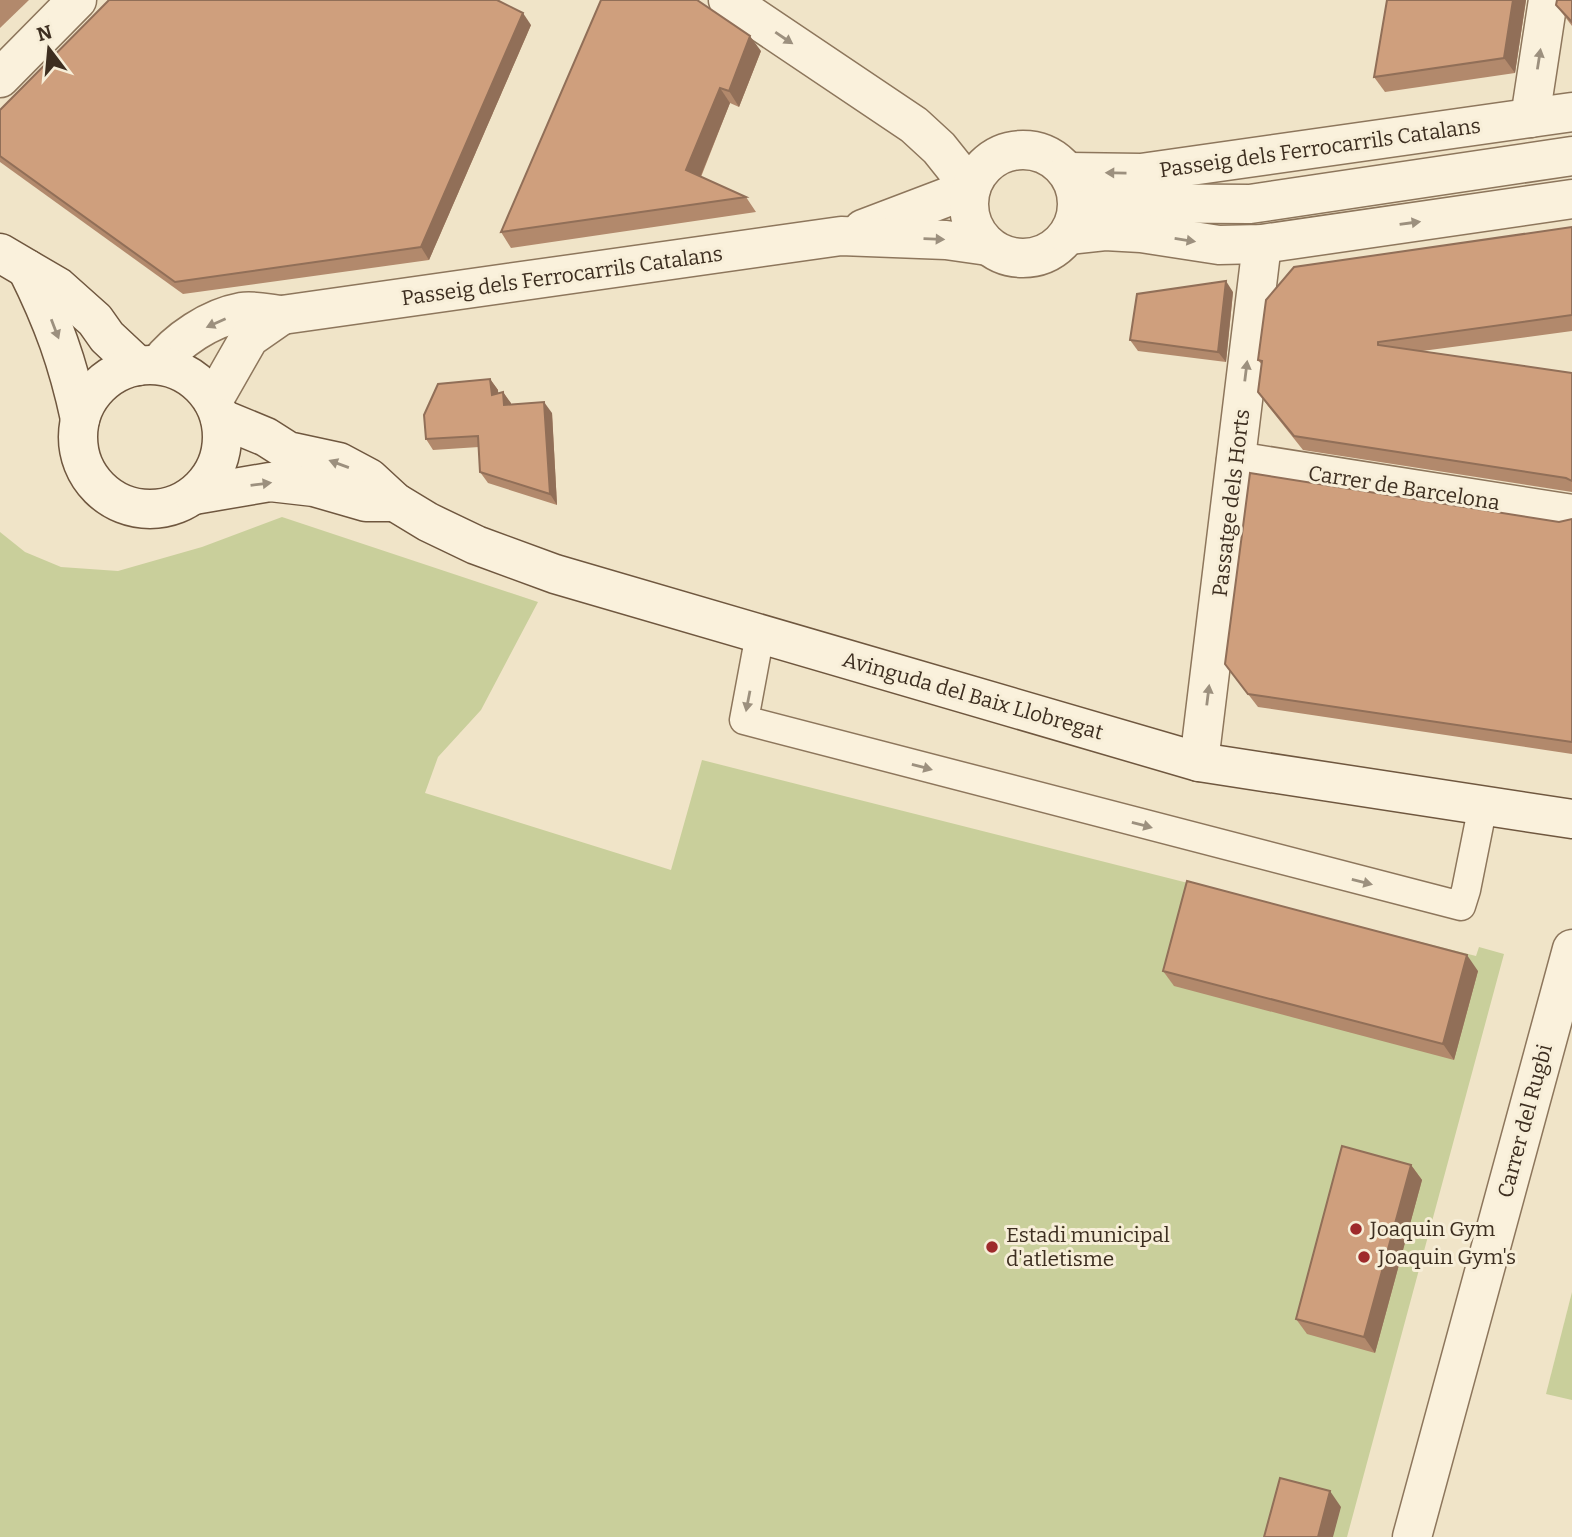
<svg xmlns="http://www.w3.org/2000/svg" width="1572" height="1537" viewBox="0 0 1572 1537" font-family="Bitter,serif">
	<rect width="100%" height="100%" fill="#f0e4c8"/>
	<g fill="#c9cf9b">
		<path d="M 282,517 L 538,602 L 481,710 L 438,757 L 425,793 L 671,870 L 702,760 L 1476,956 L 1479,947 L 1504,954 L 1347,1537 L 0,1537 L 0,532 L 25,552 L 61,567 L 118,571 L 202,547 Z"/>
		<path d="M 1572,1292 L 1572,1400 L 1546,1394 Z"/>
	</g>
	<g fill="none" stroke-linecap="round" stroke-linejoin="round">
		<g stroke="#8d765c" stroke-width="31">
			<path id="lane" d="M 760,634 L 744,720 L 1461,906 L 1466,890 L 1483,805"/>
		</g>
		<g stroke="#8d765c" stroke-width="41">
			<g id="street">
				<path d="M 728,0 L 914,125 L 939,148 L 971,188 L 863,229"/>
				<path d="M 0,78 L 77,0"/>
				<path d="M 1530,118 L 1548,0"/>
				<circle cx="1023" cy="204" r="54"/>
				<path d="M 1068,172 L 1141,173 L 1572,112"/>
				<path d="M 1096,203 L 1250,204 L 1572,156"/>
				<path d="M 1068,235 L 1105,231 L 1141,233 L 1219,245 L 1262,244 L 1572,199"/>
				<path d="M 158,365 C 177,340 210,318 242,312 C 254,310 270,314 282,315 L 841,236 L 946,240 L 988,246"/>
				<path d="M 213,401 L 249,338 L 282,315"/>
				<path d="M 1236,461 L 1572,514"/>
				<path d="M 1199,762 L 1262,244"/>
				<path d="M 1412,1537 L 1572,949"/>
			</g>
		</g>
		<g stroke="#6f573f" stroke-width="41">
			<g id="secondary">
				<path d="M 0,253 L 58,287 L 95,320 L 107,337 L 138,366"/>
				<path d="M 27,269 C 53,321 68,363 80,419"/>
				<circle cx="150" cy="437" r="72"/>
				<path d="M 220,418 L 266,437 L 288,451 L 339,462 L 369,478 L 395,502 L 428,522 L 476,545 L 555,574 L 1199,762 L 1572,819"/>
				<path d="M 194,495 L 270,482 L 314,487 L 366,502 L 395,502"/>
			</g>
		</g>
		<use href="#lane" stroke="#faf1dc" stroke-width="28"/>
		<use href="#street" stroke="#faf1dc" stroke-width="38"/>
		<use href="#secondary" stroke="#faf1dc" stroke-width="38"/>
	</g>
	<g fill="#b2896c">
		<path d="M 0,0 L 29,0 L 0,28 Z"/>
		<path d="M 1526,0 L 1515,73 L 1385,92 L 1374,77 Z"/>
		<path d="M 1572,0 L 1572,26 L 1556,5 Z"/>
		<path d="M 531,25 L 429,260 L 183,294 L 0,162 L 0,110 Z"/>
		<path d="M 761,51 L 739,107 L 730,103 L 701,177 L 746,197 L 756,212 L 511,248 L 501,232 Z"/>
		<path d="M 1572,227 L 1572,331 L 1422,351 L 1572,373 L 1572,492 L 1303,450 L 1268,406 L 1258,392 L 1262,365 L 1258,360 Z"/>
		<path d="M 1233,292 L 1226,362 L 1138,351 L 1130,340 Z"/>
		<path d="M 490,379 L 498,390 L 498,393 L 503,392 L 511,404 L 552,413 L 557,505 L 488,483 L 480,472 L 479,447 L 433,450 L 426,439 Z"/>
		<path d="M 1572,519 L 1572,754 L 1258,707 L 1225,664 L 1559,522 Z"/>
		<path d="M 1163,971 L 1478,971 L 1454,1060 L 1174,986 Z"/>
		<path d="M 1411,1165 L 1422,1180 L 1375,1353 L 1307,1334 L 1296,1319 Z"/>
	</g>
	<g fill="#916f58">
		<path d="M 1513,0 L 1526,0 L 1515,73 L 1504,58 Z"/>
		<path d="M 523,13 L 531,25 L 429,260 L 421,247 Z"/>
		<path d="M 750,36 L 761,51 L 739,107 L 729,91 Z"/>
		<path d="M 720,88 L 730,103 L 697,185 L 686,170 Z"/>
		<path d="M 1226,281 L 1233,292 L 1226,362 L 1218,352 Z"/>
		<path d="M 490,379 L 498,390 L 499,406 L 492,395 Z"/>
		<path d="M 503,392 L 511,403 L 511,415 L 504,405 Z"/>
		<path d="M 544,402 L 552,413 L 557,505 L 550,494 Z"/>
		<path d="M 1467,955 L 1478,971 L 1454,1060 L 1443,1044 Z"/>
		<path d="M 1411,1165 L 1422,1180 L 1375,1353 L 1364,1337 Z"/>
		<path d="M 1330,1491 L 1341,1507 L 1333,1537 L 1318,1537 Z"/>
	</g>
	<g fill="#cf9f7d" stroke="#916f58" stroke-width="2">
		<path d="M 109,0 L 497,0 L 523,13 L 421,247 L 175,282 L 0,156 L 0,110 Z"/>
		<path d="M 601,0 L 697,0 L 750,36 L 729,91 L 720,88 L 686,170 L 746,197 L 501,232 Z"/>
		<path d="M 1387,0 L 1513,0 L 1504,58 L 1374,77 Z"/>
		<path d="M 1557,0 L 1572,0 L 1572,22 L 1556,5 Z"/>
		<path d="M 1572,227 L 1572,315 L 1378,342 L 1378,345 L 1572,373 L 1572,481 L 1566,478 L 1294,436 L 1258,392 L 1262,361 L 1258,360 L 1266,300 L 1294,267 Z"/>
		<path d="M 1226,281 L 1218,352 L 1130,340 L 1137,294 Z"/>
		<path d="M 490,379 L 492,395 L 503,392 L 504,405 L 544,402 L 550,494 L 480,472 L 478,436 L 426,439 L 424,415 L 438,384 Z"/>
		<path d="M 1250,473 L 1559,522 L 1572,519 L 1572,742 L 1248,694 L 1225,664 Z"/>
		<path d="M 1187,881 L 1467,955 L 1443,1044 L 1163,971 Z"/>
		<path d="M 1342,1146 L 1411,1165 L 1364,1337 L 1296,1319 Z"/>
		<path d="M 1280,1478 L 1330,1491 L 1318,1537 L 1264,1537 Z"/>
	</g>
	<defs><path id="oneway-solid" d="M-6-.8H1V-3.2L6.5 0L1 3.2V.8H-6Z" transform="scale(1.75)"/></defs>
	<g fill="#9c907e">
		<use href="#oneway-solid" transform="translate(784 38) rotate(34)"/>
		<use href="#oneway-solid" transform="translate(1539 59) rotate(-81)"/>
		<use href="#oneway-solid" transform="translate(1116 173) rotate(-179)"/>
		<use href="#oneway-solid" transform="translate(1410 223) rotate(-8)"/>
		<use href="#oneway-solid" transform="translate(934 239) rotate(2)"/>
		<use href="#oneway-solid" transform="translate(1185 240) rotate(9)"/>
		<use href="#oneway-solid" transform="translate(216 323) rotate(156)"/>
		<use href="#oneway-solid" transform="translate(55 329) rotate(69)"/>
		<use href="#oneway-solid" transform="translate(1246 371) rotate(-83)"/>
		<use href="#oneway-solid" transform="translate(339 464) rotate(-160)"/>
		<use href="#oneway-solid" transform="translate(261 484) rotate(-7)"/>
		<use href="#oneway-solid" transform="translate(1208 695) rotate(-83)"/>
		<use href="#oneway-solid" transform="translate(748 701) rotate(101)"/>
		<use href="#oneway-solid" transform="translate(922 767) rotate(15)"/>
		<use href="#oneway-solid" transform="translate(1142 825) rotate(15)"/>
		<use href="#oneway-solid" transform="translate(1362 882) rotate(14)"/>
	</g>
	<g fill="#9e2a2b" stroke="#f7eed8" stroke-width="2.5">
		<circle cx="1356" cy="1229" r="7"/>
		<circle cx="992" cy="1247" r="7"/>
		<circle cx="1364" cy="1257" r="7"/>
	</g>
	<g text-anchor="middle" stroke-width="6" stroke-linejoin="round" paint-order="stroke">
		<g font-size="21" fill="#3d2e20" stroke="#f7eed8">
			<text transform="translate(1320 148) rotate(-8)" y="7">Passeig dels Ferrocarrils Catalans</text>
			<text transform="translate(562 276) rotate(-8)" y="7">Passeig dels Ferrocarrils Catalans</text>
			<text transform="translate(1404 488) rotate(9)" y="7">Carrer de Barcelona</text>
			<text transform="translate(1231 503) rotate(-83)" y="7">Passatge dels Horts</text>
			<text transform="translate(973 696) rotate(16)" y="7">Avinguda del Baix Llobregat</text>
			<text transform="translate(1525 1121) rotate(-75)" y="7">Carrer del Rugbi</text>
		</g>
		<g font-size="21" fill="#3d2e20" stroke="#f7eed8" text-anchor="start">
			<text x="1370" y="1236">Joaquin Gym</text>
			<text x="1006" y="1242">Estadi municipal<tspan x="1006" dy="24">d'atletisme</tspan></text>
			<text x="1378" y="1264">Joaquin Gym's</text>
		</g>
	</g>
	<g transform="translate(49 49) rotate(344)" stroke="#f7eed8" stroke-width="5" paint-order="stroke">
	<path d="M0-5L12 26L0 18L-12 26Z" fill="#3d2e20"/>
	<text y="-10" font-size="19" font-weight="bold" text-anchor="middle" fill="#3d2e20">N</text>
	</g>
</svg>
